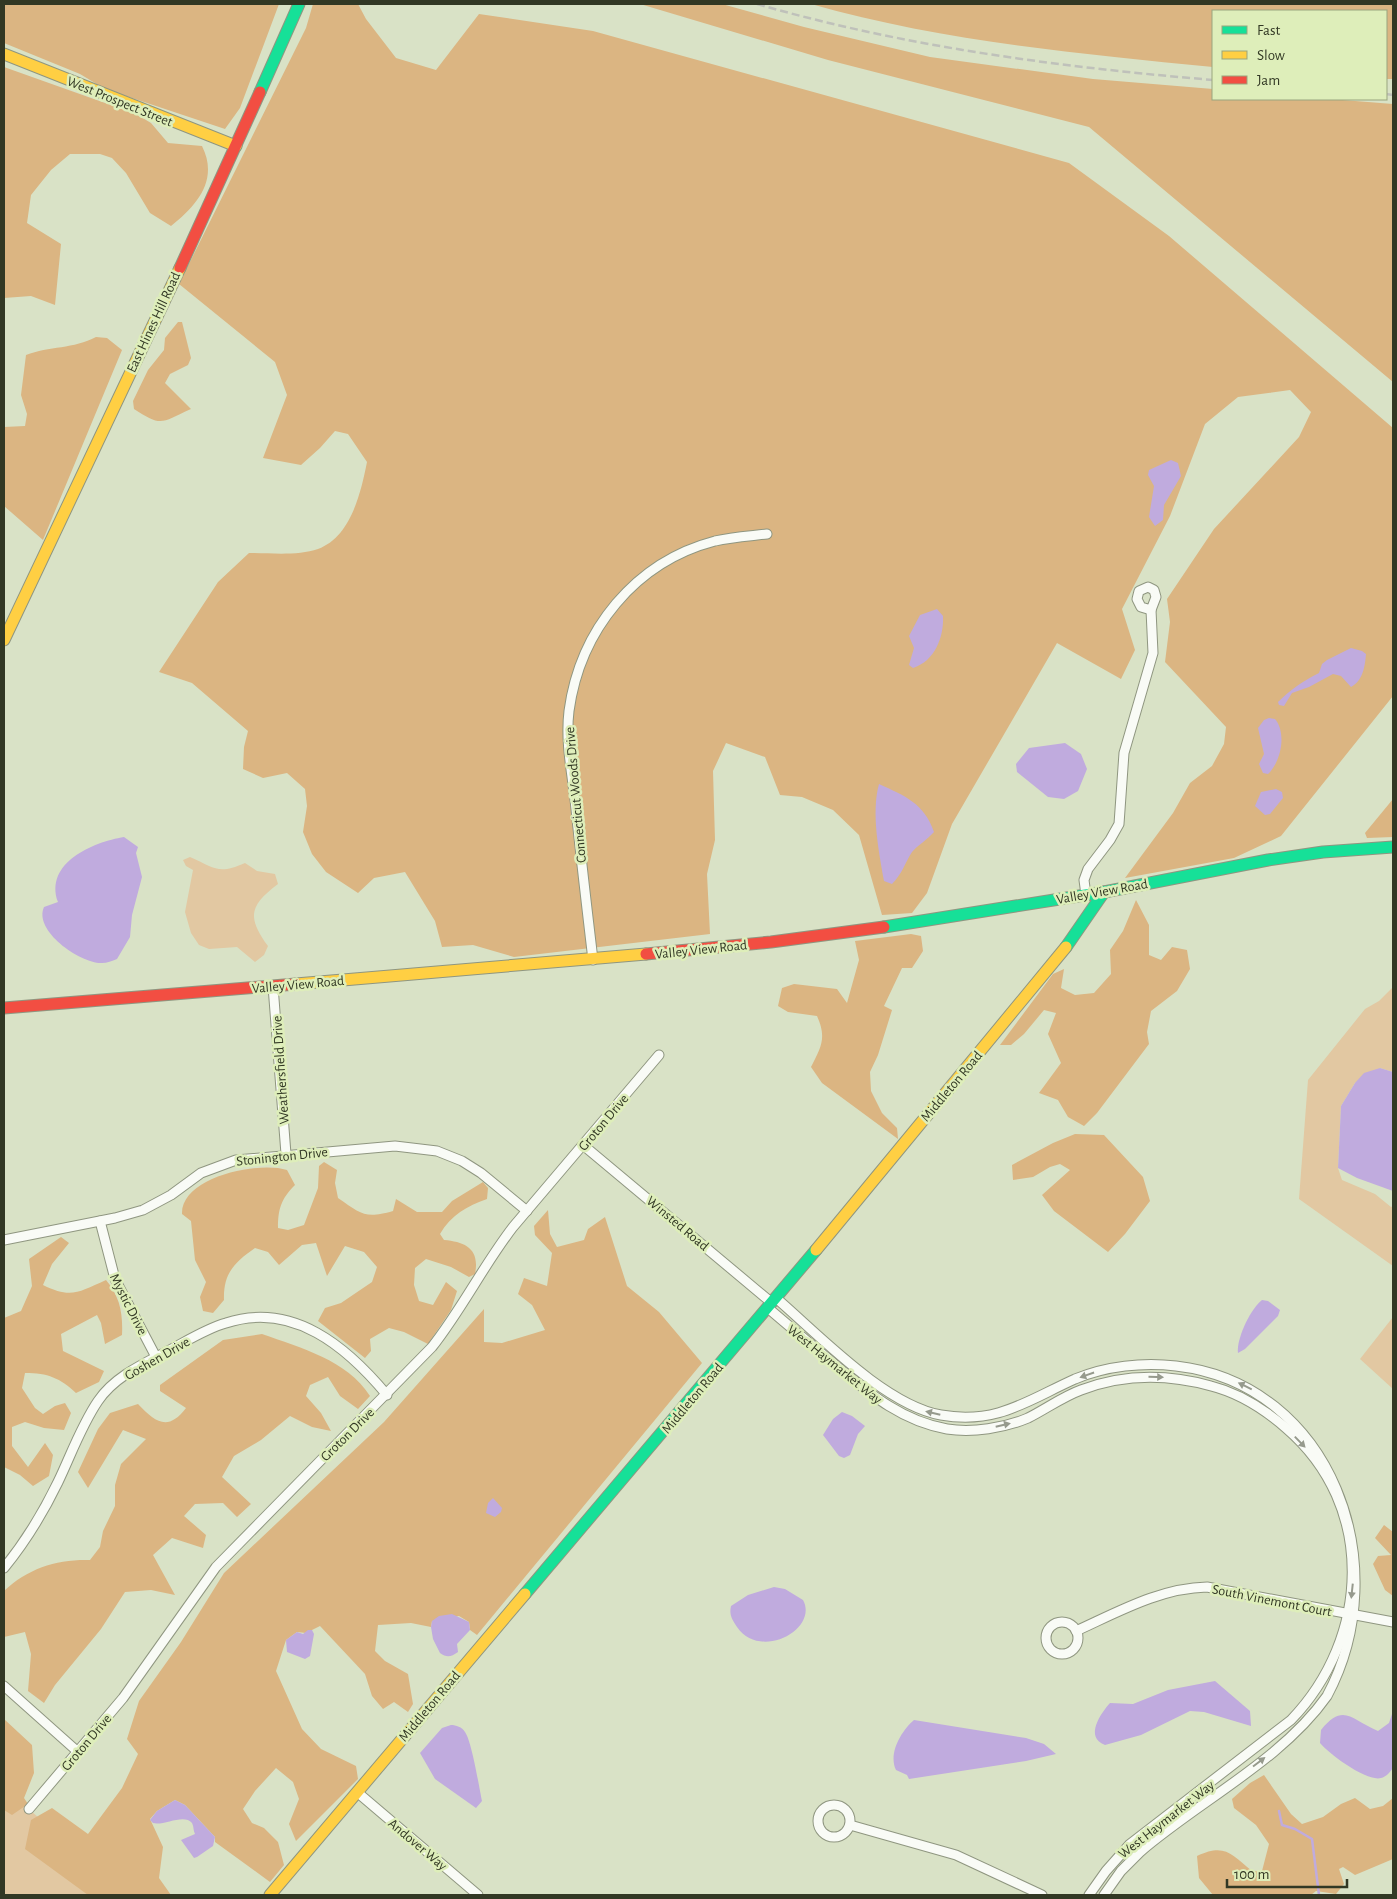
<svg xmlns="http://www.w3.org/2000/svg" width="1397" height="1899" viewBox="0 0 1397 1899" font-family="'Alegreya Sans',sans-serif">
	<rect width="100%" height="100%" fill="#d9e2c6"/>
	<g fill="#e2c8a2">
		<path d="M 190,857 C 215,868 218,875 245,863 L 257,871 L 275,874 L 278,884 C 249,906 247,917 268,946 L 264,955 L 255,962 L 237,947 L 209,949 L 199,945 L 191,933 L 185,912 L 193,870 L 186,866 L 183,860 Z"/>
		<path d="M 1393,987 L 1393,1072 L 1380,1068 L 1355,1083 L 1341,1106 L 1338,1168 L 1342,1180 L 1375,1194 L 1391,1207 L 1393,1206 L 1393,1266 L 1299,1199 L 1308,1080 L 1365,1009 L 1379,1001 Z"/>
		<path d="M 1393,1317 L 1393,1389 L 1360,1359 Z"/>
		<path d="M 4,1788 L 129,1895 L 4,1895 Z"/>
	</g>
	<g fill="#dbb582">
		<path d="M 4,4 L 279,4 L 240,108 L 225,129 L 105,89 L 80,74 L 4,43 Z"/>
		<path d="M 313,4 L 358,4 L 366,19 L 396,58 L 436,70 L 479,14 L 593,31 L 1069,163 L 1169,236 L 1393,428 L 1393,696 L 1281,836 L 1234,858 L 1125,878 L 1173,813 L 1190,783 L 1212,766 L 1224,744 L 1226,727 L 1165,662 L 1170,622 L 1167,599 L 1214,529 L 1299,437 L 1311,412 L 1290,390 L 1238,397 L 1205,424 L 1170,516 L 1122,609 L 1135,650 L 1121,679 L 1057,643 L 952,824 L 927,893 L 912,913 L 882,915 L 859,835 L 833,810 L 802,797 L 780,795 L 765,757 L 726,743 L 713,771 L 715,840 L 707,874 L 710,934 L 514,957 L 473,945 L 442,947 L 435,921 L 405,872 L 374,878 L 358,893 L 326,872 L 312,854 L 303,832 L 307,806 L 305,789 L 287,773 L 263,778 L 243,769 L 244,747 L 248,731 L 192,683 L 159,672 L 218,582 L 249,553 C 271,553 298,556 318,549 C 351,537 361,492 367,462 L 348,434 L 335,431 L 320,448 L 301,465 L 263,458 L 287,395 L 275,362 L 179,284 L 306,28 Z"/>
		<path d="M 640,4 L 722,4 L 804,27 L 930,57 L 1093,79 L 1213,89 L 1213,99 L 1330,99 L 1393,104 L 1393,382 L 1089,127 L 828,60 Z"/>
		<path d="M 811,4 L 1393,4 L 1393,79 L 1386,79 L 1386,11 L 1213,11 L 1213,67 C 1078,54 941,41 811,4 Z"/>
		<path d="M 4,67 L 136,114 L 151,123 L 168,143 L 202,146 C 219,180 197,205 171,226 L 150,213 L 126,173 L 112,158 L 100,154 L 70,154 L 51,170 L 31,195 L 27,223 L 61,244 L 55,305 L 31,296 L 4,298 Z"/>
		<path d="M 178,322 L 182,322 L 191,358 L 188,365 L 170,374 L 165,383 L 191,409 C 161,422 163,428 134,409 L 133,401 L 148,370 L 164,350 L 165,338 Z"/>
		<path d="M 96,337 L 107,338 L 122,350 L 43,540 L 4,506 L 4,427 L 25,426 L 27,414 L 21,395 L 26,355 C 49,346 74,349 96,337 Z"/>
		<path d="M 1393,799 L 1393,837 L 1367,838 L 1365,833 Z"/>
		<path d="M 1136,900 L 1149,925 L 1149,955 L 1161,960 L 1172,947 L 1187,950 L 1190,969 L 1177,991 L 1151,1011 L 1147,1032 L 1149,1044 L 1097,1113 L 1084,1126 L 1068,1117 L 1058,1100 L 1039,1093 L 1061,1063 L 1048,1034 L 1056,1013 L 1044,1010 L 1024,1034 L 1011,1045 L 1000,1045 L 1053,974 L 1064,969 L 1061,988 L 1075,995 L 1094,993 L 1111,974 L 1110,950 L 1123,931 Z"/>
		<path d="M 911,934 L 921,936 L 923,951 L 912,968 L 902,968 L 884,1006 L 892,1010 L 878,1055 L 870,1072 L 871,1091 L 882,1113 L 897,1128 L 898,1139 L 822,1083 L 811,1067 C 821,1047 827,1038 817,1016 L 788,1012 L 778,1006 L 782,988 L 794,984 L 837,989 L 847,1003 L 859,960 L 855,941 Z"/>
		<path d="M 1075,1134 L 1104,1135 L 1143,1177 L 1150,1201 L 1125,1234 L 1108,1252 L 1054,1211 L 1042,1195 L 1070,1170 L 1060,1164 L 1050,1167 L 1033,1177 L 1013,1180 L 1012,1165 L 1053,1143 Z"/>
		<path d="M 324,1162 L 337,1170 L 335,1183 L 338,1198 C 361,1214 365,1219 393,1211 L 396,1199 L 417,1212 L 442,1212 L 452,1201 L 483,1182 L 488,1188 L 487,1199 C 467,1206 451,1215 440,1234 L 444,1240 C 466,1242 480,1249 475,1274 L 469,1277 L 451,1267 L 426,1259 L 415,1268 L 414,1285 L 419,1301 L 433,1305 L 446,1282 L 457,1291 L 451,1310 L 428,1344 L 404,1332 L 389,1328 L 370,1339 L 371,1351 L 365,1358 L 318,1321 L 325,1308 L 341,1303 L 372,1282 L 377,1267 L 364,1252 L 345,1246 L 327,1276 L 316,1243 L 302,1245 L 279,1265 L 268,1252 L 255,1248 C 235,1262 223,1273 224,1300 L 213,1313 L 203,1311 L 200,1297 L 206,1282 L 195,1260 L 191,1221 L 182,1214 C 181,1177 258,1161 287,1170 L 295,1185 C 281,1199 278,1209 278,1228 L 288,1230 L 304,1225 L 318,1188 L 319,1166 Z"/>
		<path d="M 548,1210 L 550,1234 L 557,1247 L 584,1240 L 588,1229 L 605,1217 L 627,1286 L 659,1312 L 702,1363 L 477,1635 L 470,1630 L 469,1622 L 459,1616 L 432,1621 L 431,1627 L 411,1623 L 378,1625 L 375,1651 L 385,1661 L 408,1674 L 413,1704 L 408,1712 L 394,1702 L 383,1709 L 372,1696 L 365,1674 L 320,1626 L 306,1633 L 297,1632 L 286,1640 L 276,1671 L 302,1729 L 321,1749 L 356,1766 L 358,1779 L 296,1841 L 289,1824 L 299,1799 L 293,1782 L 276,1768 L 255,1791 L 243,1809 L 252,1823 L 264,1828 L 278,1842 L 284,1865 L 270,1882 L 215,1842 L 215,1837 L 185,1805 L 175,1800 L 157,1811 L 150,1819 L 163,1847 L 159,1878 L 171,1895 L 88,1895 L 25,1849 L 31,1820 L 52,1808 L 88,1834 L 122,1788 L 138,1754 L 127,1739 L 139,1701 L 181,1642 L 224,1573 L 384,1422 L 484,1309 L 484,1342 L 502,1343 L 545,1330 L 532,1305 L 518,1294 L 524,1278 L 547,1286 L 552,1253 L 535,1235 L 534,1226 Z"/>
		<path d="M 61,1237 L 69,1243 L 52,1264 L 43,1285 C 71,1299 79,1292 106,1280 C 120,1297 123,1313 122,1335 L 105,1344 L 101,1323 L 97,1315 L 61,1334 L 63,1351 L 104,1371 L 99,1382 L 76,1393 C 60,1378 48,1373 25,1373 L 22,1388 L 35,1408 L 43,1414 L 55,1406 L 65,1403 L 71,1413 L 64,1430 L 44,1428 L 25,1422 L 12,1427 L 12,1446 L 28,1467 L 45,1443 L 53,1455 L 49,1476 L 33,1486 L 20,1475 L 4,1467 L 4,1318 L 21,1311 L 32,1286 L 29,1259 Z"/>
		<path d="M 262,1334 C 301,1348 347,1360 370,1396 L 358,1409 L 340,1396 L 328,1377 L 310,1385 L 306,1396 L 321,1413 L 331,1431 L 312,1427 L 290,1416 L 261,1440 L 234,1456 L 222,1477 L 251,1504 L 237,1517 L 223,1503 L 195,1504 L 184,1516 L 206,1535 L 203,1548 L 172,1538 L 153,1555 L 175,1595 L 151,1590 L 125,1592 L 101,1629 L 55,1685 L 44,1703 L 28,1691 L 31,1654 L 25,1632 L 4,1637 L 4,1591 C 28,1568 58,1559 90,1560 L 100,1547 L 103,1531 L 115,1506 L 115,1485 L 121,1464 L 146,1439 L 123,1430 L 88,1488 L 78,1472 L 98,1429 L 110,1413 L 138,1404 C 155,1422 168,1432 186,1408 L 160,1391 L 160,1385 L 223,1340 Z"/>
		<path d="M 1384,1525 L 1393,1532 L 1393,1596 L 1385,1590 L 1373,1564 L 1378,1556 L 1391,1555 L 1375,1538 Z"/>
		<path d="M 4,1719 L 32,1745 L 34,1773 L 24,1798 L 28,1804 L 12,1815 L 4,1810 Z"/>
		<path d="M 1264,1775 L 1291,1814 L 1302,1824 L 1323,1817 L 1341,1804 L 1355,1798 L 1370,1809 L 1383,1806 L 1393,1798 L 1393,1859 L 1355,1875 L 1343,1867 L 1339,1869 L 1344,1884 L 1336,1894 L 1316,1891 L 1311,1895 L 1213,1895 L 1199,1878 L 1197,1856 C 1225,1843 1231,1854 1252,1871 L 1262,1871 L 1269,1844 L 1256,1825 L 1234,1808 L 1232,1799 L 1250,1783 Z"/>
	</g>
	<g fill="#c0abde">
		<path d="M 1171,460 L 1178,463 L 1181,476 L 1164,505 L 1163,520 L 1155,526 L 1149,517 L 1154,486 L 1148,475 L 1149,470 Z"/>
		<path d="M 937,609 L 943,616 C 944,637 935,661 913,668 L 909,665 L 914,648 L 909,636 L 920,615 Z"/>
		<path d="M 1351,648 L 1362,651 L 1366,654 C 1365,666 1363,681 1351,687 L 1341,676 L 1333,674 L 1309,687 L 1292,693 L 1284,706 L 1279,705 L 1278,702 C 1290,690 1303,681 1319,673 L 1322,664 L 1327,660 Z"/>
		<path d="M 1269,718 L 1275,719 C 1287,733 1281,762 1268,774 L 1263,773 L 1259,764 L 1264,754 L 1258,728 L 1264,720 Z"/>
		<path d="M 1065,743 L 1081,754 L 1087,769 L 1078,791 L 1064,799 L 1048,797 L 1017,772 L 1016,764 L 1029,748 Z"/>
		<path d="M 879,784 C 905,796 924,803 934,832 C 927,840 918,845 912,852 C 905,863 902,874 892,884 L 884,881 C 879,852 871,813 879,784 Z"/>
		<path d="M 1276,789 L 1282,792 L 1283,798 L 1270,814 L 1265,815 L 1255,806 L 1261,792 Z"/>
		<path d="M 124,837 L 138,847 L 136,853 L 142,877 L 132,915 L 130,937 L 117,959 C 112,961 107,963 102,963 C 81,964 33,931 44,907 L 58,902 C 44,863 93,842 124,837 Z"/>
		<path d="M 1380,1068 L 1393,1072 L 1393,1191 L 1357,1178 L 1338,1168 L 1341,1106 L 1355,1083 L 1364,1073 Z"/>
		<path d="M 1262,1300 L 1268,1301 L 1280,1310 L 1278,1316 L 1245,1349 L 1238,1353 C 1236,1339 1251,1308 1262,1300 Z"/>
		<path d="M 842,1412 L 852,1416 L 865,1426 L 858,1434 L 850,1455 L 844,1458 L 839,1456 L 823,1435 L 833,1419 Z"/>
		<path d="M 493,1498 L 502,1508 L 501,1512 L 495,1517 L 486,1513 L 488,1503 Z"/>
		<path d="M 774,1587 L 785,1589 L 803,1600 C 819,1629 760,1661 737,1627 C 732,1619 729,1615 731,1606 L 748,1595 Z"/>
		<path d="M 452,1614 L 469,1622 L 470,1630 L 457,1644 L 458,1652 C 451,1657 447,1658 440,1653 L 433,1639 L 431,1627 L 432,1621 L 439,1616 Z"/>
		<path d="M 308,1630 L 312,1630 L 314,1634 L 310,1656 L 305,1659 L 287,1652 L 286,1640 L 297,1632 L 303,1634 Z"/>
		<path d="M 1215,1681 L 1250,1711 L 1251,1726 L 1204,1712 L 1190,1711 L 1141,1735 L 1105,1745 C 1084,1737 1101,1713 1110,1703 L 1133,1704 L 1168,1690 Z"/>
		<path d="M 1393,1711 L 1393,1768 C 1390,1772 1386,1777 1381,1778 C 1367,1782 1329,1754 1320,1743 L 1321,1730 C 1344,1702 1351,1720 1378,1731 L 1389,1723 Z"/>
		<path d="M 914,1720 L 1026,1738 L 1044,1744 L 1056,1754 L 1026,1761 L 909,1779 L 907,1775 L 896,1770 C 888,1754 901,1731 914,1720 Z"/>
		<path d="M 451,1725 C 456,1725 462,1727 465,1732 C 472,1742 479,1787 482,1801 L 476,1808 L 435,1779 L 420,1753 L 442,1728 Z"/>
		<path d="M 175,1800 L 185,1805 L 215,1837 L 213,1846 L 197,1857 L 194,1858 L 181,1840 L 195,1834 C 193,1830 194,1827 192,1823 C 184,1813 164,1826 153,1823 L 150,1820 L 157,1811 Z"/>
	</g>
	<g fill="none" stroke-linecap="round" stroke-linejoin="round">
		<path stroke="#c0abde" stroke-width="2.5" d="M 1279,1811 L 1282,1825 L 1295,1829 L 1312,1839 L 1319,1895"/>
		<g stroke="#8f9680" stroke-width="11">
			<g id="street">
				<path d="M 1148,587 L 1154,590 L 1156,597 L 1151,610 L 1141,607 L 1137,599 L 1139,591 Z"/>
				<path d="M 1086,895 L 1084,880 L 1088,869 L 1110,840 L 1119,824 L 1124,753 L 1153,653 L 1151,610"/>
				<path d="M 593,960 C 587,909 581,859 576,809 C 573,777 565,744 569,711 C 580,630 635,562 715,541 C 732,537 750,536 767,534"/>
				<path d="M 273,986 L 286,1154"/>
				<path d="M 583,1145 L 772,1303"/>
				<path d="M 100,1221 L 115,1279 L 156,1357"/>
				<path d="M 4,1240 L 115,1218 L 143,1210 L 171,1195 L 201,1173 L 236,1160 L 395,1146 L 437,1151 L 462,1161 L 481,1173 L 527,1211"/>
				<path d="M 776,1298 C 819,1335 885,1405 941,1415 C 997,1425 1028,1400 1075,1379 C 1106,1366 1143,1362 1176,1366 C 1332,1384 1397,1566 1327,1696 C 1282,1760 1199,1801 1140,1852 L 1121,1871 L 1104,1895"/>
				<path d="M 768,1308 C 790,1327 812,1345 834,1364 C 869,1393 901,1421 947,1429 C 973,1433 1004,1428 1028,1418 C 1046,1409 1062,1397 1081,1390 C 1123,1374 1168,1374 1211,1386 C 1239,1393 1264,1409 1286,1428 C 1377,1506 1370,1638 1291,1720 L 1130,1844 L 1106,1871 L 1089,1895"/>
				<path d="M 4,1568 C 26,1541 43,1513 58,1482 C 71,1455 81,1426 98,1401 C 114,1377 143,1364 168,1351 C 187,1341 205,1329 226,1323 C 293,1301 347,1347 387,1395"/>
				<circle cx="1062" cy="1638" r="16"/>
				<path d="M 1076,1631 C 1118,1612 1160,1588 1207,1587 L 1393,1622"/>
				<path d="M 4,1686 L 78,1752"/>
				<path d="M 357,1792 L 478,1895"/>
				<circle cx="834" cy="1821" r="16"/>
				<path d="M 29,1809 L 123,1698 L 216,1567 L 432,1347 C 462,1309 483,1266 513,1227 L 659,1055"/>
				<path d="M 850,1825 L 956,1855 L 1042,1895"/>
			</g>
		</g>
		<g stroke="#8f9680" stroke-width="13">
			<g id="fast">
				<path d="M 260,92 L 299,4"/>
				<path d="M 884,927 L 1104,892 L 1268,860 L 1323,852 L 1393,847"/>
				<path d="M 1066,947 L 1104,892"/>
				<path d="M 525,1594 L 816,1250"/>
			</g>
		</g>
		<g stroke="#8f9680" stroke-width="13">
			<g id="slow">
				<path d="M 4,54 L 236,146"/>
				<path d="M 4,640 L 180,268"/>
				<path d="M 296,984 L 646,954"/>
				<path d="M 816,1250 L 1066,947"/>
				<path d="M 270,1895 L 525,1594"/>
			</g>
		</g>
		<g stroke="#8f9680" stroke-width="13">
			<g id="jam">
				<path d="M 180,268 L 260,92"/>
				<path d="M 646,954 L 771,942 L 884,927"/>
				<path d="M 4,1008 L 296,984"/>
			</g>
		</g>
		<use href="#street" stroke="#f9fbf6" stroke-width="9"/>
		<use href="#fast" stroke="#16e098" stroke-width="11"/>
		<use href="#slow" stroke="#ffcf43" stroke-width="11"/>
		<use href="#jam" stroke="#f24e42" stroke-width="11"/>
		<g stroke="#bfc1ba" stroke-width="2.5" stroke-dasharray="8 4" stroke-linecap="butt">
			<path d="M 757,4 C 906,47 1059,67 1213,80"/>
			<path d="M 1386,94 L 1393,95"/>
		</g>
	</g>
	<defs><path id="oneway-solid" d="M-6-.8H1V-3.2L6.5 0L1 3.2V.8H-6Z" transform="scale(1.25)"/></defs>
	<g fill="#969a8d">
		<use href="#oneway-solid" transform="translate(1087 1375) rotate(161)"/>
		<use href="#oneway-solid" transform="translate(1156 1377) rotate(1)"/>
		<use href="#oneway-solid" transform="translate(1245 1386) rotate(-154)"/>
		<use href="#oneway-solid" transform="translate(933 1413) rotate(-167)"/>
		<use href="#oneway-solid" transform="translate(1003 1425) rotate(-13)"/>
		<use href="#oneway-solid" transform="translate(1300 1442) rotate(46)"/>
		<use href="#oneway-solid" transform="translate(1352 1591) rotate(96)"/>
		<use href="#oneway-solid" transform="translate(1259 1762) rotate(-37)"/>
	</g>
	<g text-anchor="middle" stroke-width="5" stroke-linejoin="round" paint-order="stroke">
		<g font-size="14" fill="#323824" stroke="#deeeba">
			<text transform="translate(120 101) rotate(22)" y="5">West Prospect Street</text>
			<text transform="translate(153 322) rotate(-65)" y="5">East Hines Hill Road</text>
			<text transform="translate(575 795) rotate(-95)" y="5">Connecticut Woods Drive</text>
			<text transform="translate(1102 891) rotate(-10)" y="5">Valley View Road</text>
			<text transform="translate(701 949) rotate(-6)" y="5">Valley View Road</text>
			<text transform="translate(298 984) rotate(-5)" y="5">Valley View Road</text>
			<text transform="translate(280 1070) rotate(-94)" y="5">Weathersfield Drive</text>
			<text transform="translate(951 1086) rotate(-50)" y="5">Middleton Road</text>
			<text transform="translate(603 1122) rotate(-50)" y="5">Groton Drive</text>
			<text transform="translate(282 1156) rotate(-6)" y="5">Stonington Drive</text>
			<text transform="translate(678 1223) rotate(40)" y="5">Winsted Road</text>
			<text transform="translate(129 1304) rotate(63)" y="5">Mystic Drive</text>
			<text transform="translate(157 1358) rotate(-30)" y="5">Goshen Drive</text>
			<text transform="translate(835 1364) rotate(39)" y="5">West Haymarket Way</text>
			<text transform="translate(692 1398) rotate(-50)" y="5">Middleton Road</text>
			<text transform="translate(347 1434) rotate(-45)" y="5">Groton Drive</text>
			<text transform="translate(1272 1600) rotate(11)" y="5">South Vinemont Court</text>
			<text transform="translate(429 1706) rotate(-50)" y="5">Middleton Road</text>
			<text transform="translate(86 1742) rotate(-50)" y="5">Groton Drive</text>
			<text transform="translate(1166 1819) rotate(-38)" y="5">West Haymarket Way</text>
			<text transform="translate(418 1844) rotate(40)" y="5">Andover Way</text>
		</g>
	</g>
	<rect width="1397" height="1899" fill="none" stroke="#323824" stroke-width="10"/>
	<rect x="1212" y="10" width="175" height="90" fill="#deeeba" stroke="#99a57e"/>
	<rect x="1222" y="26" width="25" height="8" fill="#16e098" stroke="#99a57e"/>
	<text x="1257" y="35" font-size="15" fill="#323824">Fast</text>
	<rect x="1222" y="51" width="25" height="8" fill="#ffcf43" stroke="#99a57e"/>
	<text x="1257" y="60" font-size="15" fill="#323824">Slow</text>
	<rect x="1222" y="76" width="25" height="8" fill="#f24e42" stroke="#99a57e"/>
	<text x="1257" y="85" font-size="15" fill="#323824">Jam</text>
	<path d="M1227 1879v8h120v-8" fill="none" stroke="#323824" stroke-width="2.5"/>
	<text x="1234" y="1879" font-size="15" fill="#323824" stroke="#deeeba" stroke-width="4" paint-order="stroke">100 m</text>
</svg>
